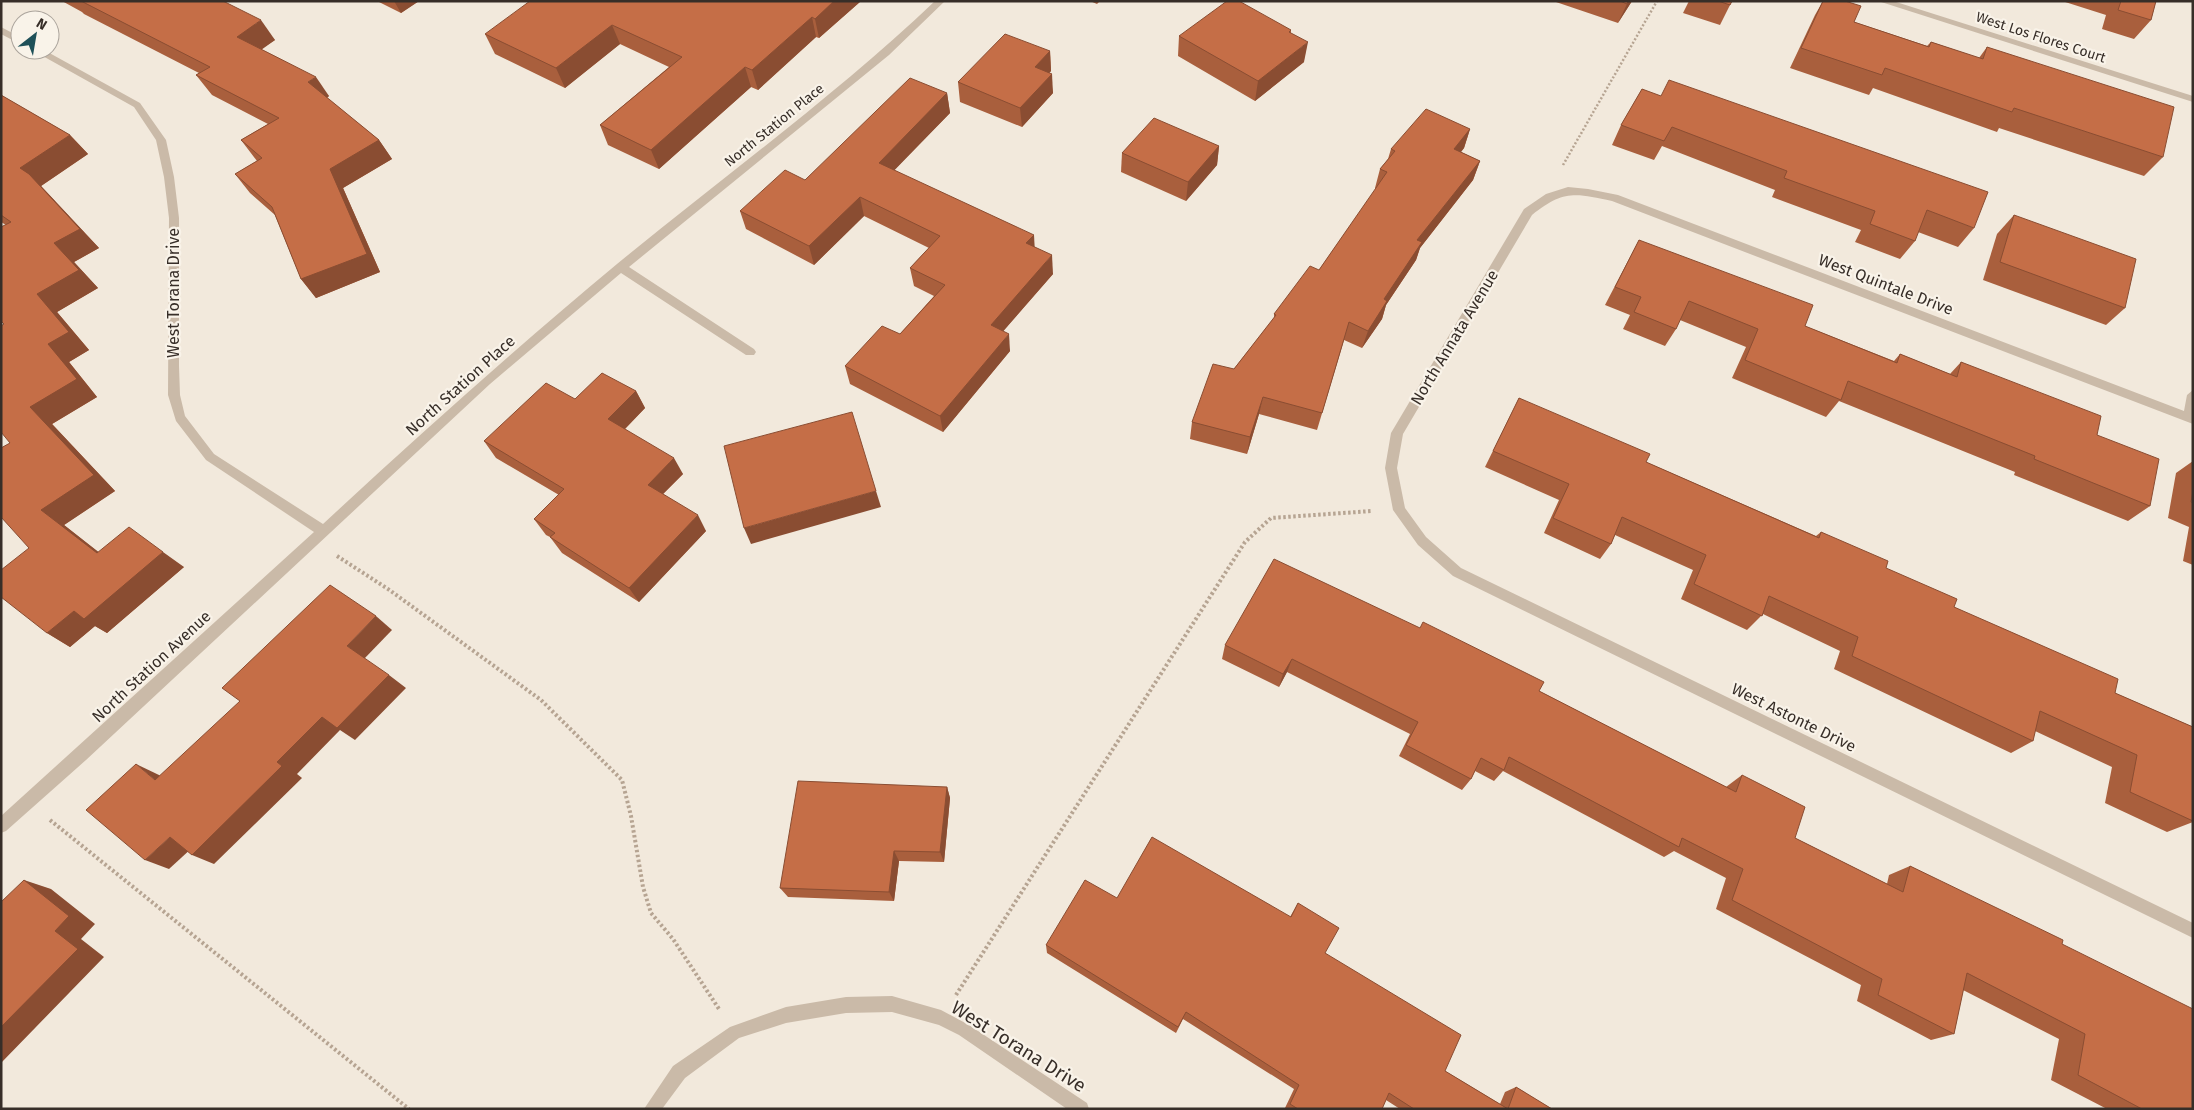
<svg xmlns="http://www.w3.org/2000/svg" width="2194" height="1110" viewBox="0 0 2194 1110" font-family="'Fira Sans',sans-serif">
	<rect width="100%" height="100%" fill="#f2e9dc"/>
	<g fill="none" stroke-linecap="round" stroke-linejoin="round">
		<path stroke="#b6a492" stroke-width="2.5" stroke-dasharray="2 2" stroke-linecap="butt" d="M 1563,165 L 1657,1"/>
		<g stroke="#b6a492" stroke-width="4" stroke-dasharray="2.5 2.5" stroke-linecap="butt">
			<path d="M 337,556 L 388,589 L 541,700 L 622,780 L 631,816 L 643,887 L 651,913 L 673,939 L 719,1009"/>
			<path d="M 50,820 L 409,1109"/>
			<path d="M 956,995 L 1245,542 L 1271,518 L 1372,511"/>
		</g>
		<g fill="#cabaa8" fill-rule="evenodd">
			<path d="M 935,1 L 945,1 L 889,55 L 629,267 L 754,349 L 756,352 L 754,355 L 746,355 L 621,273 L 490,384 L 86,760 L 6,831 L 1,833 L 1,816 L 314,532 L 206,460 L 176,421 L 168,395 L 169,218 L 164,177 L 156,140 L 134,107 L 32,50 L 44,50 L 140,103 L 166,140 L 174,177 L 179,218 L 179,366 L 180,395 L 185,416 L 214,454 L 323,524 C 419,435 516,348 617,264 C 723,177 835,96 935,1 Z"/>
			<path d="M 1878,1 L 1893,1 L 2193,96 L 2193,102 Z"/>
			<path d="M 1,27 L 20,37 L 20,44 L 1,34 Z"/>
			<path d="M 1568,187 L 1588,189 L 1618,195 L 2184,411 L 2187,395 L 2193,390 L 2193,424 L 1612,201 C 1575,193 1563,190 1532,215 L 1403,434 L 1397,468 L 1405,508 L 1426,537 L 1461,568 L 2193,923 L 2193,938 L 1453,576 L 1418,545 L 1393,510 L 1385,468 L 1391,433 L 1524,209 L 1546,194 Z"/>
			<path d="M 892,996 L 941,1010 L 969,1025 L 1087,1103 L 1089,1109 L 1067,1109 L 959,1035 L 939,1025 L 892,1012 L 846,1013 L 786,1023 L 739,1038 L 685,1078 L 662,1109 L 644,1109 L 673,1066 L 730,1027 L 786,1007 L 846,997 Z"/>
		</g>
	</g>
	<g fill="#a95f3d">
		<path d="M 62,1 L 223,1 L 275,40 L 261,49 L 329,96 L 327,98 L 379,140 L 392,159 L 343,188 L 380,272 L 316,298 L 301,279 L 275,215 L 250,193 L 235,174 L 257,161 L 241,140 L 268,124 L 212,95 L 196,75 L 199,73 L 84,14 L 82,12 Z"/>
		<path d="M 377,1 L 419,1 L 401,13 Z"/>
		<path d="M 861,1 L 819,38 L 816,37 L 758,90 L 751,87 L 659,169 L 608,145 L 600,125 L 669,67 L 620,44 L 565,88 L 495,54 L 485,34 Z"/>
		<path d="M 1090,1 L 1100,1 L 1097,4 Z"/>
		<path d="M 1553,1 L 1632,1 L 1618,23 Z"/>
		<path d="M 1689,1 L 1732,1 L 1720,25 L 1683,13 Z"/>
		<path d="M 1823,1 L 1845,1 L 1854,22 L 1927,46 L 1931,42 L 1979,58 L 1987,47 L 2163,157 L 2144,176 L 1999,128 L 1997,132 L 1873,88 L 1869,95 L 1790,68 L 1815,15 Z"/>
		<path d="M 2062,1 L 2156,1 L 2151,20 L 2134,39 L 2102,29 L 2106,15 Z"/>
		<path d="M 1291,30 L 1291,33 L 1304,62 L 1255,101 L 1178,56 L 1179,36 Z"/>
		<path d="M 1050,51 L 1051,71 L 1049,73 L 1053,93 L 1022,127 L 960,102 L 958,82 Z"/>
		<path d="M 1642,89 L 1974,228 L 1958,247 L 1918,232 L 1915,241 L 1900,259 L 1855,242 L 1861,230 L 1772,197 L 1775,190 L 1662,146 L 1654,160 L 1612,145 L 1621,125 Z"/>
		<path d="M 947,93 L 950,113 L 894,170 L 1034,247 L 1053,274 L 1003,331 L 1010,351 L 943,432 L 850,384 L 845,366 L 900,334 L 934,296 L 914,286 L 910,268 L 929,248 L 864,216 L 814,265 L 746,229 L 740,211 L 805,180 Z"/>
		<path d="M 1,95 L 70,135 L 88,154 L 41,186 L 99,248 L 74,262 L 98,288 L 57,312 L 89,350 L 69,362 L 97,397 L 52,424 L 115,491 L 64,525 L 98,552 L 184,567 L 107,633 L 95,626 L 70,647 L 47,633 L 29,548 L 10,443 L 4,324 L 6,225 L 1,222 Z"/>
		<path d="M 1470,129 L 1464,148 L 1461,152 L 1480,161 L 1473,180 L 1420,248 L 1416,260 L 1386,305 L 1382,319 L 1362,348 L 1344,340 L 1317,430 L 1259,414 L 1247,454 L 1190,439 L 1192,422 L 1274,318 L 1274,314 L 1319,270 L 1376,189 L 1375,188 L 1380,169 L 1388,159 L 1391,149 Z"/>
		<path d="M 1219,146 L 1217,165 L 1186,201 L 1121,172 L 1122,153 Z"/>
		<path d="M 2014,215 L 2125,308 L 2106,325 L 1983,280 L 1997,234 Z"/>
		<path d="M 1639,240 L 1805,326 L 1894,361 L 1900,354 L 1950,374 L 1961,362 L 2097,435 L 2150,506 L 2128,521 L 2014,475 L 2015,472 L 1839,401 L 1826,417 L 1732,378 L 1746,347 L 1680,320 L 1676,329 L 1665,346 L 1623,329 L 1630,315 L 1605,305 Z"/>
		<path d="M 636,391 L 645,408 L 625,429 L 683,474 L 663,494 L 706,531 L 639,602 L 562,553 L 550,537 L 546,535 L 534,519 L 559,495 L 496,458 L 484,441 L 575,399 Z"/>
		<path d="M 1519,398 L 1646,462 L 1816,536 L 1821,532 L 1954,607 L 2115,693 L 2193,727 L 2193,822 L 2167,832 L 2105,803 L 2112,767 L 2035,731 L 2033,741 L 2011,753 L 1834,669 L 1840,651 L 1763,614 L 1747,630 L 1681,599 L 1693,570 L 1615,535 L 1611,544 L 1600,559 L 1544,533 L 1559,500 L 1485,467 Z"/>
		<path d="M 2193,461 L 2193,565 L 2183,561 L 2189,527 L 2168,518 L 2176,473 Z"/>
		<path d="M 1225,645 L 1539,691 L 1726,787 L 1742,775 L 1795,838 L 1887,884 L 1889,875 L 1910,866 L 2062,944 L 2193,1109 L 2107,1109 L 2051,1080 L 2059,1039 L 1963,990 L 1954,1034 L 1931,1040 L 1857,1001 L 1861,985 L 1716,909 L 1726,878 L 1674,851 L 1664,857 L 1503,771 L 1494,781 L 1475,771 L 1471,779 L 1462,790 L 1399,756 L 1410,734 L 1287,672 L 1279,687 L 1222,659 Z"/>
		<path d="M 947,787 L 950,798 L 944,862 L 899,861 L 894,901 L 788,897 L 780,888 Z"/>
		<path d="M 1117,898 L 1290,917 L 1298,903 L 1325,953 L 1445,1071 L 1500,1104 L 1505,1092 L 1516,1087 L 1552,1109 L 1400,1109 L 1386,1100 L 1382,1109 L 1286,1109 L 1285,1108 L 1294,1089 L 1183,1019 L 1176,1033 L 1047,953 L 1046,945 Z"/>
	</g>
	<g fill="#8a4d32">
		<path d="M 394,1 L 419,1 L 401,13 Z"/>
		<path d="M 834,1 L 861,1 L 819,38 L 815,19 Z"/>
		<path d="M 1628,1 L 1632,1 L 1618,23 L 1627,4 Z"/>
		<path d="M 812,17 L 816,37 L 758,90 L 752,70 Z"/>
		<path d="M 261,20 L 275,40 L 251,57 L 237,37 Z"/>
		<path d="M 612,25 L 620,44 L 565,88 L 556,68 Z"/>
		<path d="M 1308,42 L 1304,62 L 1255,101 L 1258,81 Z"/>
		<path d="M 1050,51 L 1051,71 L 1036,87 L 1035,67 Z"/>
		<path d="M 745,67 L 751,87 L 659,169 L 651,150 Z"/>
		<path d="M 1052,74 L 1053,93 L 1022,127 L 1020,108 Z"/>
		<path d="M 316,77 L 329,96 L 321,102 L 308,82 Z"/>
		<path d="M 947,93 L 950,113 L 883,182 L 879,163 Z"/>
		<path d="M 1470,129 L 1464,148 L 1448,168 L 1454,149 Z"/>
		<path d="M 70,135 L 88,154 L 41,186 L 99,248 L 74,262 L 98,288 L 57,312 L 89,350 L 69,362 L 97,397 L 52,424 L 115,491 L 64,525 L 119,568 L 97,553 L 41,510 L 30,407 L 48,344 L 37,294 L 54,243 L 20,168 Z"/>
		<path d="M 379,140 L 392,159 L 343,188 L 380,272 L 316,298 L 301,279 L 330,169 Z"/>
		<path d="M 1219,146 L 1217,165 L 1186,201 L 1188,182 Z"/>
		<path d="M 1480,161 L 1473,180 L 1420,248 L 1416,260 L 1386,305 L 1382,319 L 1362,348 L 1368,331 L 1384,299 L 1417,240 Z"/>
		<path d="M 860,197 L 864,216 L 814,265 L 809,246 Z"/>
		<path d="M 1034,235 L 1035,253 L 1026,243 Z"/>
		<path d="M 1052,255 L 1053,274 L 993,343 L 991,325 Z"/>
		<path d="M 1009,334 L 1010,351 L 943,432 L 940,416 Z"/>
		<path d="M 636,391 L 645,408 L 618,436 L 608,419 Z"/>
		<path d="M 1263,397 L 1259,414 L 1247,454 L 1250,437 Z"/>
		<path d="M 674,458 L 683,474 L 657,500 L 648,485 Z"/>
		<path d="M 876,491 L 881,507 L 751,544 L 744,528 Z"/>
		<path d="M 698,515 L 706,531 L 639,602 L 629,588 Z"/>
		<path d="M 163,552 L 184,567 L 107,633 L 95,626 L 70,647 L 47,633 L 74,611 Z"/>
		<path d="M 376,616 L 392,630 L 364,659 L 347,646 Z"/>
		<path d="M 1292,659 L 1287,672 L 1279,687 L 1283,674 Z"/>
		<path d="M 389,675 L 406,688 L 355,740 L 340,730 L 297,774 L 302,778 L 214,864 L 192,855 L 277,762 L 322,717 Z"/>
		<path d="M 136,764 L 159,775 L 178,791 L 155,780 Z"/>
		<path d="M 947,787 L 950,798 L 944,862 L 940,852 Z"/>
		<path d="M 170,837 L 193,847 L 169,869 L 145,860 Z"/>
		<path d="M 894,851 L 899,861 L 894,901 L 889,892 Z"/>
		<path d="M 24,880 L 51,889 L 95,924 L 81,939 L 104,957 L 1,1063 L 1,1027 Z"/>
	</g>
	<g fill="#c56e47" stroke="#8a4d32">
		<path d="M 81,1 L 223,1 L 261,20 L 237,37 L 316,77 L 308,82 L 379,140 L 330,169 L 367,254 L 301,279 L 272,207 L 235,174 L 262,158 L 241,140 L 279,118 L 196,75 L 210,67 Z"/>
		<path d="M 530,1 L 834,1 L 815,19 L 812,17 L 752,70 L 745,67 L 651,150 L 600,125 L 682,57 L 612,25 L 556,68 L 485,34 Z"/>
		<path d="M 1227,1 L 1239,1 L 1291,30 L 1289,32 L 1308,42 L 1258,81 L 1179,36 Z"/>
		<path d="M 1620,1 L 1628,1 L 1627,4 Z"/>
		<path d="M 1718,1 L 1732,1 L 1730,5 Z"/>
		<path d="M 1823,1 L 1845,1 L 1861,6 L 1854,22 L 1929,47 L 1931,42 L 1983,59 L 1987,47 L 2174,107 L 2163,157 L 2014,108 L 2012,112 L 1885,68 L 1882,75 L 1801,48 Z"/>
		<path d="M 2121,1 L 2156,1 L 2151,20 L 2118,10 Z"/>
		<path d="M 1005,34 L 1050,51 L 1035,67 L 1052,74 L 1020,108 L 958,82 Z"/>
		<path d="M 910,78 L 947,93 L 879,163 L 1034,235 L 1026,243 L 1052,255 L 991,325 L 1009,334 L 940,416 L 845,366 L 882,326 L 900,334 L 945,285 L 910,268 L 940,236 L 860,197 L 809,246 L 740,211 L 785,170 L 805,180 Z"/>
		<path d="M 1669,80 L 1988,192 L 1974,228 L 1927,210 L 1915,241 L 1870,224 L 1875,211 L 1784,178 L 1787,171 L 1672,127 L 1664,141 L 1621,125 L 1642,89 L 1661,96 Z"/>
		<path d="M 1,95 L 70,135 L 20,168 L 29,174 L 80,229 L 54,243 L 79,270 L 37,294 L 69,332 L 48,344 L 77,379 L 30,407 L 94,475 L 41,510 L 97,553 L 129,527 L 163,552 L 84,619 L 74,611 L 47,633 L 1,597 L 1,570 L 29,548 L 1,517 L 1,448 L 10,443 L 1,432 L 1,326 L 4,324 L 1,321 L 1,227 L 11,222 L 1,215 Z"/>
		<path d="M 1426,109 L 1470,129 L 1454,149 L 1480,161 L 1417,240 L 1422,242 L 1384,299 L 1387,301 L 1368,331 L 1349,322 L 1322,413 L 1263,397 L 1250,437 L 1192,422 L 1213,364 L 1234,369 L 1276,315 L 1274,314 L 1310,266 L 1319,270 L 1387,172 L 1380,169 L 1395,151 L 1391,149 Z"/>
		<path d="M 1154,118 L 1219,146 L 1188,182 L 1122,153 Z"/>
		<path d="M 2014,215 L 2136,259 L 2125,308 L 2000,262 Z"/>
		<path d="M 1639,240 L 1813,305 L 1805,326 L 1897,363 L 1900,354 L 1957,377 L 1961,362 L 2101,416 L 2097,435 L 2159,459 L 2150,506 L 2034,459 L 2035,456 L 1848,381 L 1841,400 L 1745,360 L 1758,329 L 1689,301 L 1676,329 L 1634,312 L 1641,297 L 1615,287 Z"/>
		<path d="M 602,373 L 636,391 L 608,419 L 674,458 L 648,485 L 698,515 L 629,588 L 550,537 L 555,533 L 534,519 L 564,489 L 484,441 L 546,383 L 575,399 Z"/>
		<path d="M 1519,398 L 1650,454 L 1646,462 L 1819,538 L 1821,532 L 1888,561 L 1886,568 L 1957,599 L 1954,607 L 2118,679 L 2115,693 L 2193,727 L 2193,821 L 2130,792 L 2137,755 L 2040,711 L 2033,741 L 1852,656 L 1858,637 L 1769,596 L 1762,616 L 1694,584 L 1706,555 L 1622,517 L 1611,544 L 1553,518 L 1569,484 L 1493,451 Z"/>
		<path d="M 852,412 L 876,491 L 744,528 L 724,446 Z"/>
		<path d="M 2193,491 L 2193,503 L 2191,502 Z"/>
		<path d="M 1274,559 L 1420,628 L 1423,622 L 1544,682 L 1539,691 L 1736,792 L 1742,775 L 1805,807 L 1795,838 L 1903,892 L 1910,866 L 2063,940 L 2062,944 L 2193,1009 L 2193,1109 L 2142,1109 L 2078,1075 L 2085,1034 L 1967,973 L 1954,1034 L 1878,995 L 1882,979 L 1732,900 L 1743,869 L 1682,838 L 1679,847 L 1509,757 L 1504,770 L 1481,758 L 1471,779 L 1406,745 L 1418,722 L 1292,659 L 1283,674 L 1225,645 Z"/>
		<path d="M 330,585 L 376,616 L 347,646 L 389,675 L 337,728 L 322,717 L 277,762 L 282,766 L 192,855 L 170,837 L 145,860 L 86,810 L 136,764 L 155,780 L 240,701 L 222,688 Z"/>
		<path d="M 798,781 L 947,787 L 940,852 L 894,851 L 889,892 L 780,888 Z"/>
		<path d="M 1152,837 L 1291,917 L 1298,903 L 1339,928 L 1325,953 L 1461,1035 L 1445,1071 L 1508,1109 L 1414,1109 L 1389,1093 L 1382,1109 L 1298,1109 L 1290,1104 L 1299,1085 L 1186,1012 L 1178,1027 L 1046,945 L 1085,880 L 1117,898 Z"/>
		<path d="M 24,880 L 69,916 L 55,931 L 78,949 L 1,1027 L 1,902 Z"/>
		<path d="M 1516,1087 L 1552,1109 L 1508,1109 Z"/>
	</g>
	<g text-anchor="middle" stroke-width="4.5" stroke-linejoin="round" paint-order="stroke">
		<g font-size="14" fill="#372e28" stroke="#f9f3e9">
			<text transform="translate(2041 37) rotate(18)" y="5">West Los Flores Court</text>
			<text transform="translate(774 125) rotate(-39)" y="5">North Station Place</text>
		</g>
		<g font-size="16" fill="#372e28" stroke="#f9f3e9">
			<text transform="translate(1886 284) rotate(21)" y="6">West Quintale Drive</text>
			<text transform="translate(173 293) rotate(-90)" y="6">West Torana Drive</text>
			<text transform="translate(1454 337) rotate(-59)" y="6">North Annata Avenue</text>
			<text transform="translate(460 385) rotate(-42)" y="6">North Station Place</text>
			<text transform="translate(151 666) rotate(-43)" y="6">North Station Avenue</text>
			<text transform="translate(1794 717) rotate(26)" y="6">West Astonte Drive</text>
		</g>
		<g font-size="19" fill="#372e28" stroke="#f9f3e9">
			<text transform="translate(1019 1046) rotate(32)" y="7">West Torana Drive</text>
		</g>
	</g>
	<rect width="2194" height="1110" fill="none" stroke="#372e28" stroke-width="5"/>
	<g transform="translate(35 35) rotate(31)"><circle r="24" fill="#f9f3e9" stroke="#aba49c"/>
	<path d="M0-4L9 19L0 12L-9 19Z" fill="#1e5058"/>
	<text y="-8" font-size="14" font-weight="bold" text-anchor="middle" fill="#372e28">N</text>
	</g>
</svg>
